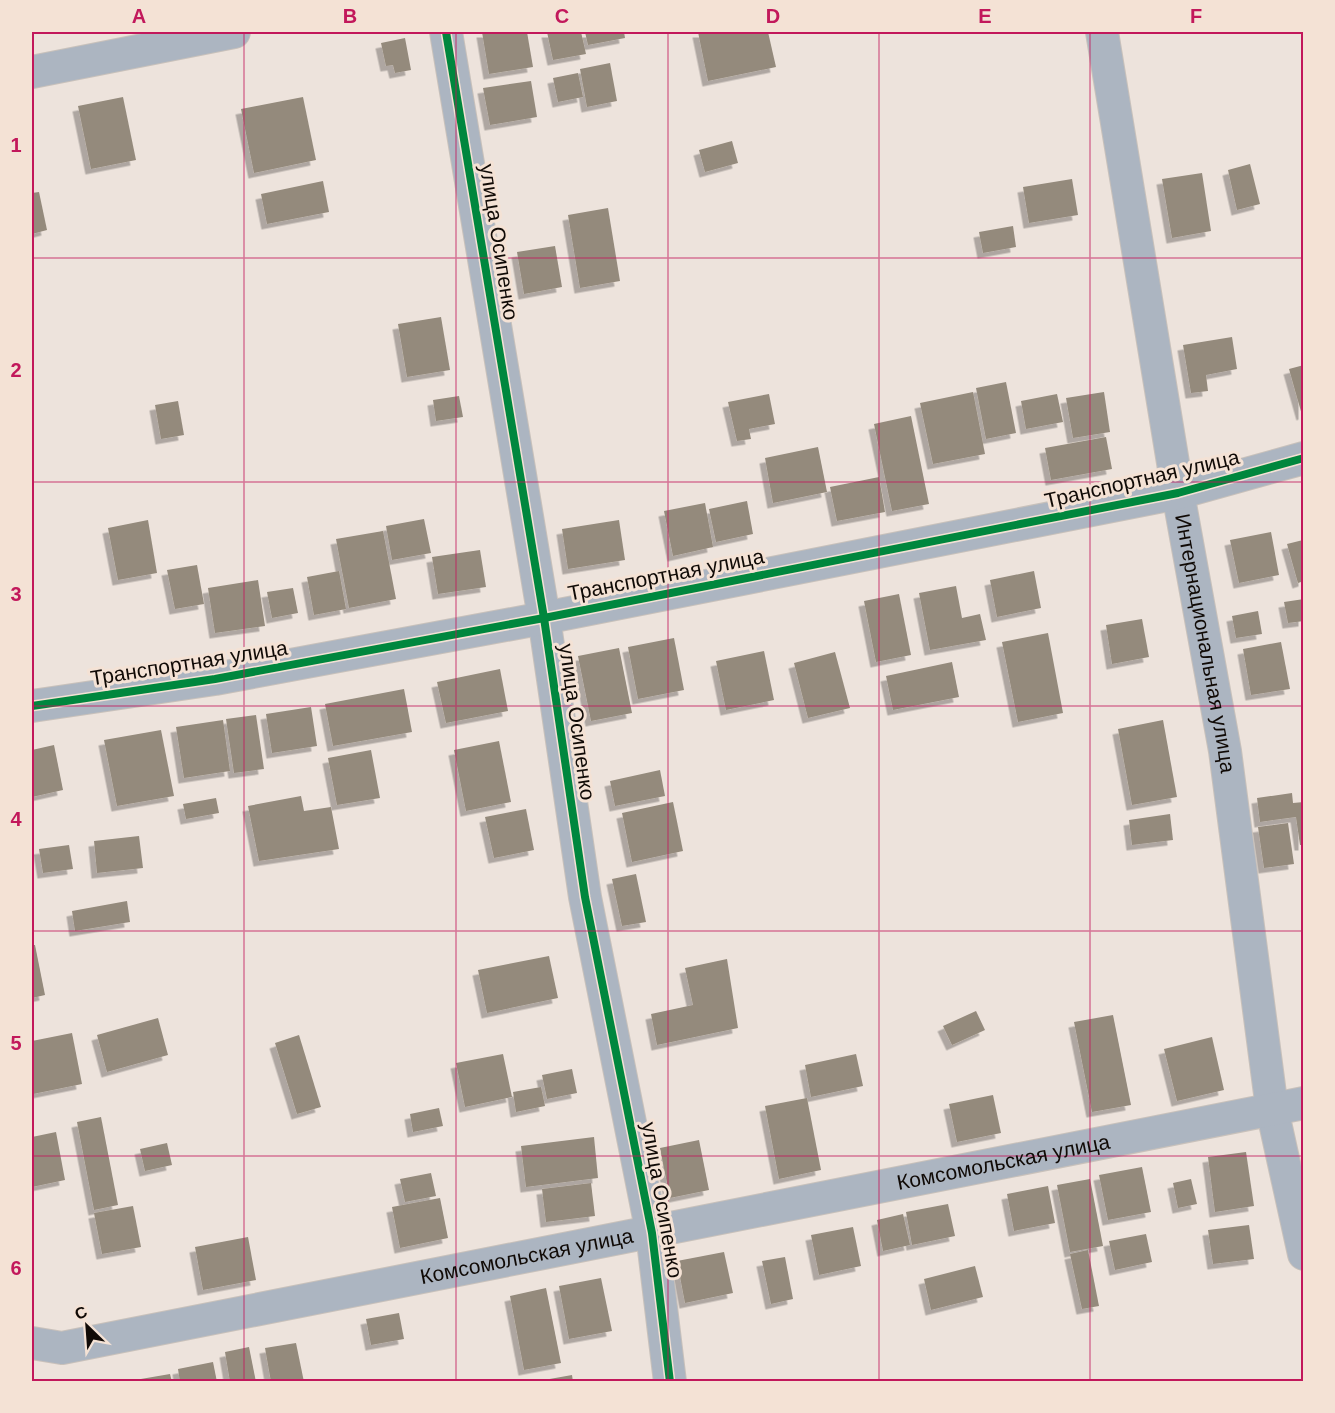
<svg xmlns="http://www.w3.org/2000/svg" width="1335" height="1413" viewBox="0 0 1335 1413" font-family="Arial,sans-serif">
	<defs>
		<filter id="shadow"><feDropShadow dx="-5.5" dy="5.5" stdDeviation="0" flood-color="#0004"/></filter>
	</defs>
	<rect width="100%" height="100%" fill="#ede3dc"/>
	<g fill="#948a7c" filter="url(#shadow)">
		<path d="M 482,32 L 527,32 L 533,67 L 489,74 Z"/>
		<path d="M 547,32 L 581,32 L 586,54 L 553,60 Z"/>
		<path d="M 585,32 L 624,32 L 625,38 L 588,45 Z"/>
		<path d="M 698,32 L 768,32 L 776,67 L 708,81 Z"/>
		<path d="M 405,38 L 411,70 L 395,73 L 393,65 L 386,66 L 381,43 Z"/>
		<path d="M 610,63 L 617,101 L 587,107 L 580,69 Z"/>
		<path d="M 578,73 L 583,97 L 558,102 L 553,78 Z"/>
		<path d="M 531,81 L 537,117 L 490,125 L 483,88 Z"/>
		<path d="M 123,97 L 136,160 L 91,169 L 78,106 Z"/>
		<path d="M 303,97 L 316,160 L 254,173 L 241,109 Z"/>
		<path d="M 732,141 L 738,163 L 705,172 L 699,150 Z"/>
		<path d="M 1250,164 L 1260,204 L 1237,210 L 1228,170 Z"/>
		<path d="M 1202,173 L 1211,231 L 1172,238 L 1162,179 Z"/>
		<path d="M 1072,179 L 1078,215 L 1029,223 L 1023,187 Z"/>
		<path d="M 323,181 L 329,212 L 267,224 L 261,194 Z"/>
		<path d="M 39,192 L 47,230 L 32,234 L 32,193 Z"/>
		<path d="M 608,208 L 620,281 L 580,288 L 568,215 Z"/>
		<path d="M 1013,226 L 1016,247 L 983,253 L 979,232 Z"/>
		<path d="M 555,246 L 562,287 L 524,294 L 517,252 Z"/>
		<path d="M 441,317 L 450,370 L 407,377 L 398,324 Z"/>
		<path d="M 1232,337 L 1237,369 L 1206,375 L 1208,391 L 1191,393 L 1183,345 Z"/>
		<path d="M 1304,365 L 1304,414 L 1302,415 L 1289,369 Z"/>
		<path d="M 1006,382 L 1016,433 L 986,439 L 976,388 Z"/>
		<path d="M 973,392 L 985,454 L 933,464 L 920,403 Z"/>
		<path d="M 1104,392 L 1110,432 L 1073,438 L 1066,398 Z"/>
		<path d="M 769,394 L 775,424 L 749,429 L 751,439 L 737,441 L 728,402 Z"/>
		<path d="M 1057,394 L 1063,422 L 1026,429 L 1021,401 Z"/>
		<path d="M 459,396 L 463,417 L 436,421 L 433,400 Z"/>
		<path d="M 178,401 L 184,435 L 161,439 L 155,405 Z"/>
		<path d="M 911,416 L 929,504 L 892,511 L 874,424 Z"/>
		<path d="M 1106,437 L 1112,469 L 1051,480 L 1045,448 Z"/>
		<path d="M 818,447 L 827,492 L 773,503 L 765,458 Z"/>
		<path d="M 879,477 L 885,512 L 837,521 L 830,487 Z"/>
		<path d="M 747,501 L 753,534 L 716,542 L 709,509 Z"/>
		<path d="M 705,503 L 713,547 L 673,556 L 664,511 Z"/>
		<path d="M 424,519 L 431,553 L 392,560 L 386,526 Z"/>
		<path d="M 148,520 L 157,573 L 118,580 L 108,528 Z"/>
		<path d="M 619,520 L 625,560 L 568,569 L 562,529 Z"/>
		<path d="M 383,531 L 396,599 L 349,608 L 336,539 Z"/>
		<path d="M 1271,532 L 1279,575 L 1239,583 L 1230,540 Z"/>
		<path d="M 1303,540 L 1304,581 L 1298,583 L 1287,544 Z"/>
		<path d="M 480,550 L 486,587 L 438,594 L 432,557 Z"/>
		<path d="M 197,565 L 204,604 L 175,609 L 167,570 Z"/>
		<path d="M 339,571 L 346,609 L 314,615 L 307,577 Z"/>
		<path d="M 1034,571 L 1041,608 L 997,617 L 990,580 Z"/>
		<path d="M 258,580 L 265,626 L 215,633 L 208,588 Z"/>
		<path d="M 956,586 L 962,618 L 980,614 L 986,640 L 930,650 L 919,593 Z"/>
		<path d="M 293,588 L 298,613 L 272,618 L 267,592 Z"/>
		<path d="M 899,594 L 911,655 L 876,662 L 864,601 Z"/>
		<path d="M 1304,599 L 1304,621 L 1288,623 L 1284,602 Z"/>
		<path d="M 1258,611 L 1262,634 L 1236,638 L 1232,616 Z"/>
		<path d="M 1142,619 L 1149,657 L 1112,664 L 1106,625 Z"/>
		<path d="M 1048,633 L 1063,713 L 1018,722 L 1002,642 Z"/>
		<path d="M 674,638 L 684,690 L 638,699 L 628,647 Z"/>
		<path d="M 1281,642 L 1290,689 L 1251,695 L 1243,649 Z"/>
		<path d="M 619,648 L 632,713 L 591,721 L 578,656 Z"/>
		<path d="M 764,651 L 774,700 L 726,710 L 716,661 Z"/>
		<path d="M 835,652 L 850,708 L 808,718 L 794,663 Z"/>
		<path d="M 952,662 L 959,697 L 893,710 L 886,676 Z"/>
		<path d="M 500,669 L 508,711 L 446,723 L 437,682 Z"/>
		<path d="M 404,689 L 412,732 L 333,746 L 325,704 Z"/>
		<path d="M 311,707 L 317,746 L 272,753 L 266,714 Z"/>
		<path d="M 256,715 L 264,769 L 234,773 L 226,719 Z"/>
		<path d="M 223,720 L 230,771 L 184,778 L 176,727 Z"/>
		<path d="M 1163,720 L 1177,797 L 1132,805 L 1118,729 Z"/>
		<path d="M 161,730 L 174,796 L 117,806 L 104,740 Z"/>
		<path d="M 499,741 L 511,802 L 466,811 L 454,750 Z"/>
		<path d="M 54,745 L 63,790 L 32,797 L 32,750 Z"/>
		<path d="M 371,750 L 380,798 L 337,805 L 328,758 Z"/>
		<path d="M 660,770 L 665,796 L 615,806 L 610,781 Z"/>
		<path d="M 1292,793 L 1293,803 L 1304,802 L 1304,845 L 1300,845 L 1296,817 L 1260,822 L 1257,798 Z"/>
		<path d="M 301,796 L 304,811 L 331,807 L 339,849 L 259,861 L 248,806 Z"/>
		<path d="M 216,798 L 219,813 L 186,819 L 183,804 Z"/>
		<path d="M 673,802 L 683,851 L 632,862 L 622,813 Z"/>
		<path d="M 526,809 L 534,850 L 494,858 L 485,817 Z"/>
		<path d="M 1170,814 L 1173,840 L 1132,845 L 1129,820 Z"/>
		<path d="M 1288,823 L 1294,864 L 1264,868 L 1258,827 Z"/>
		<path d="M 139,836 L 143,868 L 97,873 L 94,841 Z"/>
		<path d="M 69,845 L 73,869 L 43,873 L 39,849 Z"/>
		<path d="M 636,874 L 646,922 L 622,926 L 612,879 Z"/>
		<path d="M 127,901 L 130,922 L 75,931 L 72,911 Z"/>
		<path d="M 32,945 L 35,945 L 45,995 L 32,998 Z"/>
		<path d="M 549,956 L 558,998 L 487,1013 L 478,970 Z"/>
		<path d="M 727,959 L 738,1028 L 657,1045 L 651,1014 L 693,1005 L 685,968 Z"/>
		<path d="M 976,1011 L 985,1030 L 952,1045 L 943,1026 Z"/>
		<path d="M 1113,1015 L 1131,1105 L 1092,1112 L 1074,1022 Z"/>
		<path d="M 158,1018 L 168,1055 L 107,1072 L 97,1035 Z"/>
		<path d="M 72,1033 L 82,1084 L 33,1094 L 32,1041 Z"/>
		<path d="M 299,1035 L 321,1107 L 297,1114 L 275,1043 Z"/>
		<path d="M 1212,1037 L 1224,1090 L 1177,1101 L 1164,1049 Z"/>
		<path d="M 503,1054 L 512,1097 L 465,1107 L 456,1063 Z"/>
		<path d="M 856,1054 L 863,1086 L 811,1097 L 805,1065 Z"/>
		<path d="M 572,1069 L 577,1093 L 547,1099 L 542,1075 Z"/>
		<path d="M 541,1087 L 545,1106 L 516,1112 L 513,1092 Z"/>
		<path d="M 993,1095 L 1001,1133 L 957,1142 L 949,1104 Z"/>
		<path d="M 807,1098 L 821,1170 L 779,1179 L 765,1106 Z"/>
		<path d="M 439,1108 L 443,1126 L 413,1132 L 410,1114 Z"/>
		<path d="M 101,1117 L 118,1205 L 94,1210 L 77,1122 Z"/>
		<path d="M 56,1132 L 65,1180 L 32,1187 L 32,1137 Z"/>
		<path d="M 594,1137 L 598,1178 L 526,1187 L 521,1146 Z"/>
		<path d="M 699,1140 L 709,1190 L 670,1198 L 660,1148 Z"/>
		<path d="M 167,1143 L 172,1165 L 145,1171 L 140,1149 Z"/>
		<path d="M 1246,1152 L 1254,1206 L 1215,1212 L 1208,1157 Z"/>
		<path d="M 1142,1167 L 1151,1212 L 1108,1220 L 1099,1175 Z"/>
		<path d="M 431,1173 L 436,1196 L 405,1202 L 400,1179 Z"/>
		<path d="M 1090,1179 L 1103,1246 L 1070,1252 L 1057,1185 Z"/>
		<path d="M 1191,1179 L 1197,1204 L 1178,1208 L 1173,1183 Z"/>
		<path d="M 591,1183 L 595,1216 L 546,1222 L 542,1189 Z"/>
		<path d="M 1048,1186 L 1055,1223 L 1014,1231 L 1007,1194 Z"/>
		<path d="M 440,1198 L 448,1238 L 400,1248 L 392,1207 Z"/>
		<path d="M 948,1204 L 955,1236 L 912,1245 L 906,1212 Z"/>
		<path d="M 133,1206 L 141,1247 L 102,1254 L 94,1213 Z"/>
		<path d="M 903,1214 L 910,1245 L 883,1251 L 877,1220 Z"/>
		<path d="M 1249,1225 L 1254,1259 L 1213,1264 L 1208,1230 Z"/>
		<path d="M 853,1227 L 861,1266 L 819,1275 L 811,1235 Z"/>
		<path d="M 1146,1234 L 1152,1262 L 1115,1270 L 1109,1241 Z"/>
		<path d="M 248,1237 L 256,1280 L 203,1290 L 195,1247 Z"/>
		<path d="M 1088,1250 L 1099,1306 L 1082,1309 L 1070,1254 Z"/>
		<path d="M 724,1252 L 733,1293 L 685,1303 L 677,1261 Z"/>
		<path d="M 785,1257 L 793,1299 L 771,1304 L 762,1261 Z"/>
		<path d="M 975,1266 L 983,1297 L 931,1310 L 924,1279 Z"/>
		<path d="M 601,1278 L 612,1331 L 569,1339 L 559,1286 Z"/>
		<path d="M 546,1288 L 561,1363 L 524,1370 L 510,1296 Z"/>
		<path d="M 399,1313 L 404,1339 L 371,1345 L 366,1319 Z"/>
		<path d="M 296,1343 L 304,1382 L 271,1382 L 265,1348 Z"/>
		<path d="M 249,1347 L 256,1382 L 230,1382 L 225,1352 Z"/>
		<path d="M 213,1362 L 217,1382 L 180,1382 L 178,1369 Z"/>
		<path d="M 170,1374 L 172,1382 L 135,1382 L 135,1380 Z"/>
		<path d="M 572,1375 L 573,1382 L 544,1382 L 544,1380 Z"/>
	</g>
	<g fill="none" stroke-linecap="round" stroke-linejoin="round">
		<g stroke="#c8c1bb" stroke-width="34">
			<g id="minor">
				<path d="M 446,32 L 544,618 L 585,897 L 652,1233 L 670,1382"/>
				<path id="s1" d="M 1102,32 L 1178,493 L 1225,751 L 1272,1109 L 1304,1254"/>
				<path d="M 32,72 L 234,32"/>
				<path d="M 32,706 L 215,679 L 544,618 L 1178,493 L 1304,458"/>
				<path id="s2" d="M 32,1343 L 62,1348 L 1304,1103"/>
			</g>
		</g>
		<use href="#minor" stroke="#acb5c1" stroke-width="32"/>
		<g stroke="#f4e2d5" stroke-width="11">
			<g id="cycleway">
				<path d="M 446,32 L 544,618 L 585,897 L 652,1233 L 670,1382"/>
				<path d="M 32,706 L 215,679 L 544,618 L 1178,493 L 1304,458"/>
			</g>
		</g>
		<use href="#cycleway" stroke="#00873e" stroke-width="8"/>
	</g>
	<path fill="none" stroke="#c2185b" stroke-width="1.5" stroke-opacity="0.55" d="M 244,32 L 244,1382M 456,32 L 456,1382M 668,32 L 668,1382M 879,32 L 879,1382M 1090,32 L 1090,1382M 32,258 L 1304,258M 32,482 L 1304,482M 32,706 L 1304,706M 32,931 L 1304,931M 32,1156 L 1304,1156"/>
	<g text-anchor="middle" stroke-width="6" stroke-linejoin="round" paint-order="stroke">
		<g font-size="21" fill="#100a06" stroke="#f4e2d5">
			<text transform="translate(499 242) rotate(81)" y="7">улица Осипенко</text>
			<text transform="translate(1142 479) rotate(-13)" y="7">Транспортная улица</text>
			<text transform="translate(666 575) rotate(-11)" y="7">Транспортная улица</text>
			<text dy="7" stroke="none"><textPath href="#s1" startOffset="620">Интернациональная улица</textPath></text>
			<text transform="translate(189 663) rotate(-9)" y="7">Транспортная улица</text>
			<text transform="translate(577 722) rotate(82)" y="7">улица Осипенко</text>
			<text dy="7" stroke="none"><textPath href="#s2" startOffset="990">Комсомольская улица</textPath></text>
			<text transform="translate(662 1200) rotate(80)" y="7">улица Осипенко</text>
			<text dy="7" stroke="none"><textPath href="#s2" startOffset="504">Комсомольская улица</textPath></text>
		</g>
	</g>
	<rect width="1335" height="1413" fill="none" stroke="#f4e2d5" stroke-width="66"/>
	<g transform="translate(87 1326) rotate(335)" stroke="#f4e2d5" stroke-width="4.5" paint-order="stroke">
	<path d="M0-4.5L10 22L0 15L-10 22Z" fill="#100a06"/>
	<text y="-9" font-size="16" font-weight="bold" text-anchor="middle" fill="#100a06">С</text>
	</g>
	<rect x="33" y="33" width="1269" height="1347" fill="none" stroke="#c2185b" stroke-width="2"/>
	<g font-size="20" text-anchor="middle" font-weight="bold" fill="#c2185b">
		<text x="139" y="23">A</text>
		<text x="350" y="23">B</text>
		<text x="562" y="23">C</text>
		<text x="773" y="23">D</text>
		<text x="985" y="23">E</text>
		<text x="1196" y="23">F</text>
		<text x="16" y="152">1</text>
		<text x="16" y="377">2</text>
		<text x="16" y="601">3</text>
		<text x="16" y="826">4</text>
		<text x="16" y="1050">5</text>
		<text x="16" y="1275">6</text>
	</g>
</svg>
